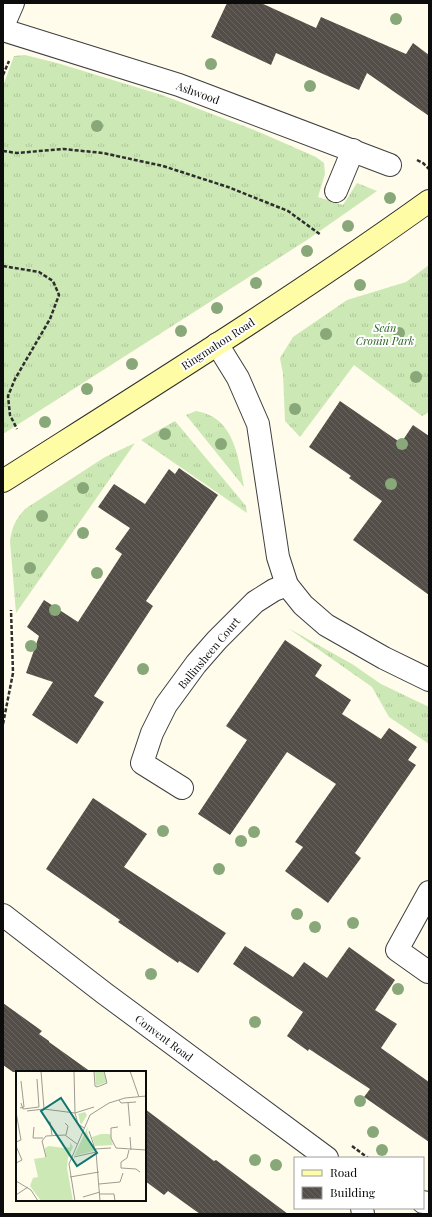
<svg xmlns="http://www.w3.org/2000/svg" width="432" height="1217" viewBox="0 0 432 1217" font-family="'Playfair Display',serif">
	<defs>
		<pattern id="grass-tufts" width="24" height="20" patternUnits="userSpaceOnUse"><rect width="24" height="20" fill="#cce8b5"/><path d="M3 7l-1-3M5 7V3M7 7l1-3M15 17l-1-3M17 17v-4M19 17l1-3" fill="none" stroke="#aec69a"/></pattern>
		<pattern id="building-back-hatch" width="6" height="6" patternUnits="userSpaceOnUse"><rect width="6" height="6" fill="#544e48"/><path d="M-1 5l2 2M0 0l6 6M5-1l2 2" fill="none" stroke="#68635e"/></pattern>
	</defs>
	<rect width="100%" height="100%" fill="#fffceb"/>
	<g fill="url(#grass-tufts)">
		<path d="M 25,55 L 57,63 L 162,95 L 259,132 L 316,157 L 324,163 L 325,174 L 318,197 L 343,205 L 357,183 L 377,191 L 307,240 L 3,434 L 3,86 L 14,56 Z"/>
		<path d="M 429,265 L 429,412 L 422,416 L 354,365 L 300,437 L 285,421 L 283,374 L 280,358 L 293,337 L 347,300 L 406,282 Z"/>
		<path d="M 196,411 C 234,417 238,456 244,487 L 186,415 Z"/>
		<path d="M 175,421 L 246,506 L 247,513 L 141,440 Z"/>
		<path d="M 135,443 L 16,613 L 10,541 C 12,527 15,520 25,509 L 105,457 Z"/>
		<path d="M 288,628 L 352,664 L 381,684 L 429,707 L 429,744 L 389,717 L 372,687 Z"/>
	</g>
	<g fill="url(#building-back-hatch)">
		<path d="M 227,3 L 261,3 L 316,28 L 321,17 L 406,54 L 413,43 L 429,55 L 429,116 L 367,73 L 359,90 L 276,53 L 271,65 L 211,37 Z"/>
		<path d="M 340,401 L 401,443 L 413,425 L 429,436 L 429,595 L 353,540 L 382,501 L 349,478 L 351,476 L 309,447 Z"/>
		<path d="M 179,468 L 218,495 L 146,601 L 153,606 L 94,696 L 104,702 L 77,744 L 32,715 L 53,682 L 26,673 L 39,636 L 27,627 L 44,600 L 78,622 L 122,554 L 115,549 L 130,528 L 98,507 L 114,484 L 145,504 L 169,469 L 175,474 Z"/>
		<path d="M 285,640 L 322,665 L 315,676 L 351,700 L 342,714 L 381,739 L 389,728 L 417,747 L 408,760 L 416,765 L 355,853 L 361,858 L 328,903 L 285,871 L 303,847 L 295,842 L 336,784 L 287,752 L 230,835 L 198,814 L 247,740 L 226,726 Z"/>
		<path d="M 93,798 L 147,834 L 124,867 L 226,933 L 198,973 L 179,961 L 178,963 L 118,922 L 120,920 L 46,869 Z"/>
		<path d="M 245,946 L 293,977 L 304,962 L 327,978 L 349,947 L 395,980 L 375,1010 L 397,1024 L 381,1048 L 429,1082 L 429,1142 L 364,1097 L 370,1089 L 309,1049 L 308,1051 L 287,1036 L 303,1012 L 233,964 Z"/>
		<path d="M 3,1003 L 42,1031 L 39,1034 L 49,1041 L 49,1042 L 91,1072 L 13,1072 L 3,1065 Z"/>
		<path d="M 145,1109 L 214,1161 L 216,1160 L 288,1214 L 200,1214 L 168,1191 L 164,1195 L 145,1181 Z"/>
	</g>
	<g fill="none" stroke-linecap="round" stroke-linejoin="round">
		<g stroke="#3f3f3f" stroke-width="24">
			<g id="street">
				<path d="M 3,26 L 13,3"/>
				<path d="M 3,30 L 179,85 L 390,165"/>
				<path d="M 336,191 L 353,150"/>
				<path d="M 217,344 L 238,378 L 258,424 L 278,557 L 287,585 L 303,605 L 326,625 L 384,658 L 429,680"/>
				<path d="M 182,788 L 142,763 L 152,733 L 166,705 L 196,664 L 217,640 L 255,602 L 274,590 L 287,585"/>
				<path d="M 3,915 L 104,993 L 327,1158"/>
				<path d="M 428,972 L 397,950 L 429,892"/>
				<path d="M 423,1202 L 429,1203"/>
				<path d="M 362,1208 L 363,1214"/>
			</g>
		</g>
		<g stroke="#2e2e2e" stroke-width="24">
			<path id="secondary" d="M 3,481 C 146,390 291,300 429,201"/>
		</g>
		<g stroke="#2e2e2e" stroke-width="2.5" stroke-dasharray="4 2" stroke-linecap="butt">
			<path d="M 3,75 L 9,61"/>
			<path d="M 3,151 L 17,153 L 63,149 L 103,153 L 163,166 L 228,187 L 288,211 L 321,235"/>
			<path d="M 417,160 L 423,163 L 429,169"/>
			<path d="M 3,266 L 39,272 L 53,281 L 59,295 L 50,319 L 15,379 L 8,396 L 10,415 L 17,429"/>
			<path d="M 3,724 L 13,673 L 11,610"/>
			<path d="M 352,1146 L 368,1158"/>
		</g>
		<use href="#street" stroke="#fff" stroke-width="22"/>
		<use href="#secondary" stroke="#fffca6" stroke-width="22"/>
	</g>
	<g fill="#88a87a">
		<circle cx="396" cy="19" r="6"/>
		<circle cx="211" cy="64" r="6"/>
		<circle cx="310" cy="86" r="6"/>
		<circle cx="97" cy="126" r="6"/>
		<circle cx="390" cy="198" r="6"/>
		<circle cx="348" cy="226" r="6"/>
		<circle cx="307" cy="251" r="6"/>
		<circle cx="256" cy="283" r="6"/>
		<circle cx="360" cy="285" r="6"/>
		<circle cx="217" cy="308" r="6"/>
		<circle cx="181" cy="331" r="6"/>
		<circle cx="399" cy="333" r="6"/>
		<circle cx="326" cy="334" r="6"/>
		<circle cx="132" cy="364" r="6"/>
		<circle cx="416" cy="377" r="6"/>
		<circle cx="87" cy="389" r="6"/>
		<circle cx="295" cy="409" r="6"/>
		<circle cx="45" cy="422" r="6"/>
		<circle cx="165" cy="434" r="6"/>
		<circle cx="221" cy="444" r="6"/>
		<circle cx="402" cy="444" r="6"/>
		<circle cx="391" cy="484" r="6"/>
		<circle cx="83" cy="488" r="6"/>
		<circle cx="42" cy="516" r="6"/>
		<circle cx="83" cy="533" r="6"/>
		<circle cx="30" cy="568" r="6"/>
		<circle cx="97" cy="573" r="6"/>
		<circle cx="55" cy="610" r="6"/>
		<circle cx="31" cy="646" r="6"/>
		<circle cx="143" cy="669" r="6"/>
		<circle cx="163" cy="831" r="6"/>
		<circle cx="254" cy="832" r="6"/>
		<circle cx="241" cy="841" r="6"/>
		<circle cx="219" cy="869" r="6"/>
		<circle cx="297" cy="914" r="6"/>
		<circle cx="353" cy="923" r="6"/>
		<circle cx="315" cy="927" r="6"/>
		<circle cx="151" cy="974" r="6"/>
		<circle cx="398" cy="989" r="6"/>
		<circle cx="255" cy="1022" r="6"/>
		<circle cx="360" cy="1101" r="6"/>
		<circle cx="373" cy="1132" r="6"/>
		<circle cx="382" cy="1150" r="6"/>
		<circle cx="255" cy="1160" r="6"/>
		<circle cx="276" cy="1165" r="6"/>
	</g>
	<g text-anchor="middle" stroke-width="4" stroke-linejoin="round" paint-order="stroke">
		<g font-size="11" fill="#0c0c0c" stroke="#fff">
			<text transform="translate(198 93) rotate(20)" y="4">Ashwood</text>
			<text transform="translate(218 344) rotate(-33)" y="4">Ringmahon Road</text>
			<text transform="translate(209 653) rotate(-50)" y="4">Ballinsheen Court</text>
			<text transform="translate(164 1038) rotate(37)" y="4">Convent Road</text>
		</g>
		<g font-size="11" font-style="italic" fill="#26631d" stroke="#fff">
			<text x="385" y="332">Seán<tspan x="385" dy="13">Cronin Park</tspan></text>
		</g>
	</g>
	<g transform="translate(16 1071)">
		<rect width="130" height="130" fill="#fffceb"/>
		<path d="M 79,0 L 87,0 L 91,11 L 80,15 ZM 69,41 L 71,44 L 65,54 L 62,43 ZM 72,55 L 71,61 L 78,80 L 58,85 ZM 85,63 L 94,63 L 97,74 L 79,75 L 76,66 ZM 54,71 L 57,76 L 52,87 L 51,97 L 57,130 L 25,130 L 14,115 L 17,107 L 22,106 L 18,88 L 30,86 L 29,77 L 33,75 L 48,77 L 54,76 Z" fill="#cce8b5"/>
		<path fill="none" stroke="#9e9c92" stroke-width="1" d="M 25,0 L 28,38M 58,0 L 59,42 L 62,53 L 68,57M 78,0 L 79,15 L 81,16 L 91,12 L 88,0M 114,0 L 123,26M 103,29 L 105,32 L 120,31M 112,31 L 114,55M 5,32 L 7,38 L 23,36 L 21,8M 4,37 L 8,36 L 5,10M 28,38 L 59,42 L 78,36M 11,40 L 28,38M 0,41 L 5,69 L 0,71M 32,51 L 34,51 L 36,64M 49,52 L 52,55 L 50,64M 18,56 L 17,67 L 27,67M 102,56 L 95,57 L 95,67 L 100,77 L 130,79M 73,60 L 80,81 L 84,130M 114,66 L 115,79M 0,75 L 6,89 L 0,92M 79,78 L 95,77M 113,79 L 111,87 L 105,91 L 105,97 L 120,98 L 124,101M 30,86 L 26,70 L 30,65 L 49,64 L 61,73M 58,86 L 80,81M 54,106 L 83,101M 0,110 L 15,119 L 22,130M 83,113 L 104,111 L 107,102M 84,123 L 98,123 L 99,130M 0,124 L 12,116M 67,126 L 84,121M 59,130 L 53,93 L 74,44 L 93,32 L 109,27 L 130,25"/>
		<path fill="#0f766e" fill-opacity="0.15" stroke="#0f766e" stroke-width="2" d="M 45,27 L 81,82 L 61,95 L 25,40 Z"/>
		<rect width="130" height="130" fill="none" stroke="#0c0c0c" stroke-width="2"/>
	</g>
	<rect width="432" height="1217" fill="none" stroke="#0c0c0c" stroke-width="8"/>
	<rect x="294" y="1157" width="130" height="52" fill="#ffffff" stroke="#9e9e9e"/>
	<rect x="302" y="1170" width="20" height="6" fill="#fffca6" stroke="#9e9e9e"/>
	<text x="330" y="1177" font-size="12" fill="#0c0c0c">Road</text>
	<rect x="302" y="1187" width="20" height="12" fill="url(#building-back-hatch)" stroke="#9e9e9e"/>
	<text x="330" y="1197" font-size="12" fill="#0c0c0c">Building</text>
</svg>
